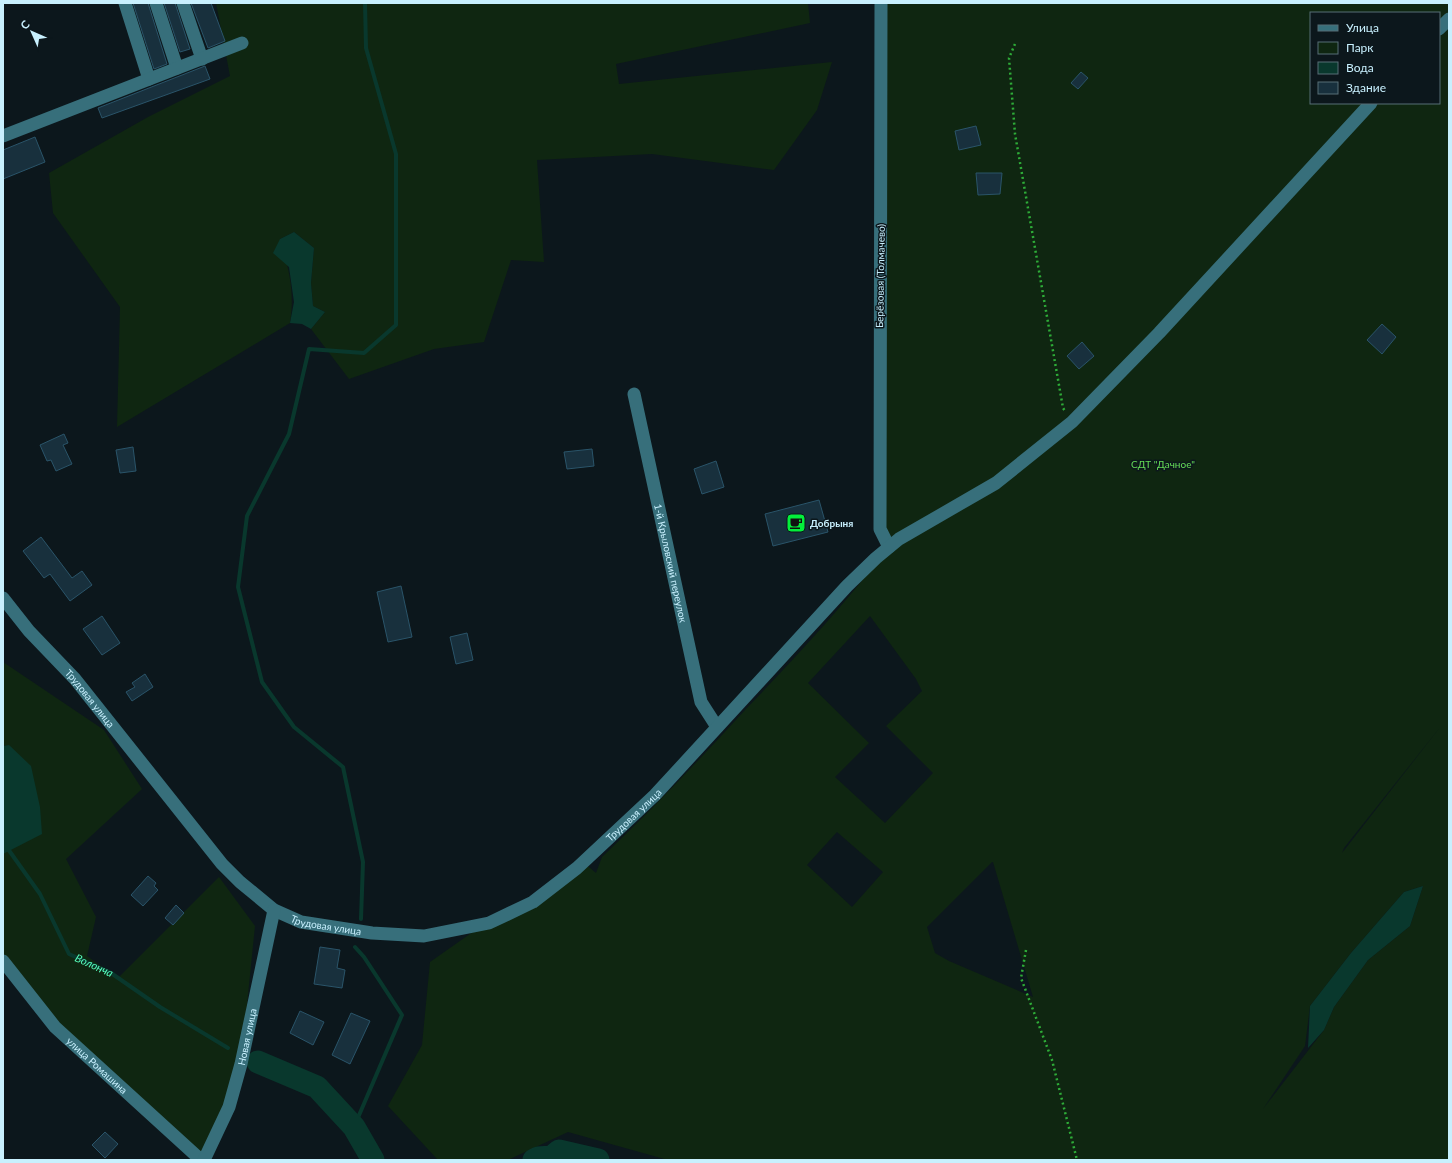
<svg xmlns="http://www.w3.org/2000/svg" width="1452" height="1163" viewBox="0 0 1452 1163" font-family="Lato,sans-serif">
	<rect width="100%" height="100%" fill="#0c171c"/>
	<g fill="#0f2611" fill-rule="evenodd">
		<path d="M 216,3 L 808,3 L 810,23 L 616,64 L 619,84 L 832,62 L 817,110 L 774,170 L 652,154 L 537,160 L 544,262 L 511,260 L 484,342 L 434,349 L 349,379 L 311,329 L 325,312 L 313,306 L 311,283 L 314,248 L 294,232 L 280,239 C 289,269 295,292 290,323 L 117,427 L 120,307 L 53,213 L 49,173 L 148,117 L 230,76 Z"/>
		<path d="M 881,3 L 1449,3 L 1449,1160 L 668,1160 L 568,1132 L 510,1159 L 438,1160 L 388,1106 L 422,1045 L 430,962 L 487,922 L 513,912 L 582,861 L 596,873 L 602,857 C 652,810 699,760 746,709 C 794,659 841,609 883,554 ZM 1311,13 L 1439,13 L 1439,103 L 1311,103 ZM 870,616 L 916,679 L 922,691 L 886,726 L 933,773 L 885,823 L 835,777 L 869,743 L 808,683 ZM 1441,726 L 1342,853 L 1344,848 ZM 837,832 L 883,872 L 852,907 L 807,865 ZM 992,862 L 993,862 L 1033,997 L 949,961 L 935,953 L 927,927 ZM 1423,886 L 1410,926 L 1368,960 L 1334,1007 L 1324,1030 L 1263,1109 L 1305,1046 L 1310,1006 L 1351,953 L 1404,892 Z"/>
		<path d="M 3,662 L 104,730 L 142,789 L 66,859 L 96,917 L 87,956 L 118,978 L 219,877 L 255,926 L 241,1064 L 204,1160 L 55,1027 L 3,961 L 3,854 L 9,849 L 9,745 L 3,746 Z"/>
	</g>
	<g fill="#09382d">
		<path d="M 294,232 L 314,248 L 311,283 L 313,306 L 325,312 L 311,329 L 302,324 L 290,323 L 294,302 L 289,267 L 273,253 L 280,239 Z"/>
		<path d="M 9,745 L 31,766 L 40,807 L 42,834 L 3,854 L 3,746 Z"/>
		<path d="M 1423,886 L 1410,926 L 1368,960 L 1334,1007 L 1324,1030 L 1308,1048 L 1310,1006 L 1351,953 L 1404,892 Z"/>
	</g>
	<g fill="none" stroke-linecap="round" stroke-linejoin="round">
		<g stroke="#09382d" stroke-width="4">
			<path id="s1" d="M 3,842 L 40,894 L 69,954 L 111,973 L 160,1007 L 228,1048"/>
			<path d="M 361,919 L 363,862 L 343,767 L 294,727 L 262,682 L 238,587 L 247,516 L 289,434 L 309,349 L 364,353 L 396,325 L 396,154 L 366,48 L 365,3"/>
			<path d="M 354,1127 L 402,1015 L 364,957 L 355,947"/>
		</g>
		<g stroke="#09382d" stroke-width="23">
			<path d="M 258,1062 L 317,1087 L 354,1127 L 373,1160"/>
			<path d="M 534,1160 L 538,1158 L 552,1157 L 559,1151 L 598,1160"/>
		</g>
	</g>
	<g fill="#18303d" stroke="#2a5469">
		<path d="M 133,3 L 148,3 L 167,64 L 154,69 Z"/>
		<path d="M 164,3 L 175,3 L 190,49 L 180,52 Z"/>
		<path d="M 191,3 L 211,3 L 225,41 L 208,48 Z"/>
		<path d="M 205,66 L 210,79 L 102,118 L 98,108 Z"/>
		<path d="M 1081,72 L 1088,78 L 1078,89 L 1071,83 Z"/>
		<path d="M 976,126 L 981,145 L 959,150 L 955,131 Z"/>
		<path d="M 35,137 L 45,162 L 3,179 L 3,150 Z"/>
		<path d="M 976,173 L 1002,173 L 1000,194 L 978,195 Z"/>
		<path d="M 1382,324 L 1396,337 L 1382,354 L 1367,340 Z"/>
		<path d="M 1082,342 L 1094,356 L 1079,369 L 1067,356 Z"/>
		<path d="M 64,434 L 68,443 L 63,445 L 72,464 L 56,471 L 51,460 L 47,461 L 40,445 Z"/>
		<path d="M 133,447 L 136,471 L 120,473 L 116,450 Z"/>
		<path d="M 592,449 L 594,466 L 567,469 L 564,452 Z"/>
		<path d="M 716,461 L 724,487 L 702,494 L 694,469 Z"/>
		<path d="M 819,500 L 828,532 L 773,546 L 765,514 Z"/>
		<path d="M 41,537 L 72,578 L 82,571 L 92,585 L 70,601 L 50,574 L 44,578 L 23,551 Z"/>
		<path d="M 401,586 L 412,637 L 388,642 L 377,592 Z"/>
		<path d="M 102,616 L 120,643 L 102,655 L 83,629 Z"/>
		<path d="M 467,633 L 473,660 L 456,664 L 450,637 Z"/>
		<path d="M 145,674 L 153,687 L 132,701 L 126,692 L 135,687 L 132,683 Z"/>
		<path d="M 148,876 L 156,883 L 154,886 L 158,890 L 143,906 L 131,895 Z"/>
		<path d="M 176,905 L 184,913 L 173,925 L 165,918 Z"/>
		<path d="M 320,947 L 340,950 L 337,968 L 345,970 L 342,988 L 314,984 Z"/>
		<path d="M 300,1011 L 324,1022 L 313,1045 L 290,1033 Z"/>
		<path d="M 351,1013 L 370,1021 L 350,1064 L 332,1055 Z"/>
		<path d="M 105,1132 L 118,1144 L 105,1158 L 92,1145 Z"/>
	</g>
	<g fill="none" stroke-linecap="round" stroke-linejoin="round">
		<g stroke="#2eac38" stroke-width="2.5" stroke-dasharray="2 3" stroke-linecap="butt">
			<path d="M 1015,44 L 1009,58 L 1015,134 L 1063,408 L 1065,411"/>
			<path d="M 1026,950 L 1021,978 L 1052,1060 L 1077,1160"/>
		</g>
		<g stroke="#376f7b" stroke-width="13">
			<path d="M 125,3 L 149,79"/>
			<path d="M 156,3 L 177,68"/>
			<path d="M 183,3 L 202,59"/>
			<path d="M 881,3 L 880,529 L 889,547"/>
			<path d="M 1439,29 L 1449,19"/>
			<path d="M 3,136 L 242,43"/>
			<path id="s2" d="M 634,394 L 701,702 L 717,727"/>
			<path id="s3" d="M 3,598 L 29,631 L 75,679 L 222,864 L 240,882 L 274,910 L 301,922 L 372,933 L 424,936 L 489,923 L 533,902 L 577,868 L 655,795 L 847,586 L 876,558 L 899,539 L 996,483 L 1072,422 L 1159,333 L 1371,103"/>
			<path id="s4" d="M 3,961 L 55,1027 L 201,1160"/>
			<path id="s5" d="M 204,1160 L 229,1107 L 241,1064 L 274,910"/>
		</g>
	</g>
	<defs>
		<g id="cafe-square" transform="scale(1)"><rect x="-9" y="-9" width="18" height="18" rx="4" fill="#03ef3b" stroke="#0c171c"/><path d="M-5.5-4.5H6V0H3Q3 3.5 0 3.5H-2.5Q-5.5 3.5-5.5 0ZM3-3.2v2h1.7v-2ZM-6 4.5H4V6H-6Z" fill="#111"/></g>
	</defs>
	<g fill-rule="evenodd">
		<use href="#cafe-square" x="796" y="523"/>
	</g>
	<g text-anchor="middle" stroke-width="3" stroke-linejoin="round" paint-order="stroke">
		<g font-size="10" fill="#c8f0fe" stroke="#0c171c">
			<text transform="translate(880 276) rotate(-89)" y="4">Берёзовая (Толмачево)</text>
			<text dy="4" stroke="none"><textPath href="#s2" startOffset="173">1-й Крыловский переулок</textPath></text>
			<text dy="4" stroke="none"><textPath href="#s3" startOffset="133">Трудовая улица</textPath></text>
			<text dy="4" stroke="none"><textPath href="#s3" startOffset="816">Трудовая улица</textPath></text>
			<text dy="4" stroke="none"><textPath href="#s3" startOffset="469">Трудовая улица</textPath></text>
			<text dy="4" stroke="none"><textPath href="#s5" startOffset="131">Новая улица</textPath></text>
			<text dy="4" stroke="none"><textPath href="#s4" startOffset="141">улица Ромашина</textPath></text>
		</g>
		<g font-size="10" fill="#65dc56" stroke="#0c171c">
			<text x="1163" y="468">СДТ "Дачное"</text>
		</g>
		<g font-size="10" font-weight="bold" fill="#c8f0fe" stroke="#0c171c" text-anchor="start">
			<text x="810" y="527">Добрыня</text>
		</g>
		<g font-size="11" font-style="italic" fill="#57fdbb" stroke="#0c171c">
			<text dy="4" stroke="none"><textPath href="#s1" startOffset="158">Волонча</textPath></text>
		</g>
	</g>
	<rect width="1452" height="1163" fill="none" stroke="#c8f0fe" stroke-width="8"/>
	<rect x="1310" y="12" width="130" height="92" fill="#0c171c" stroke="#576e76"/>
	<rect x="1318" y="25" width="20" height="6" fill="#376f7b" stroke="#576e76"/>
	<text x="1346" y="32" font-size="12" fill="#c8f0fe">Улица</text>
	<rect x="1318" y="42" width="20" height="12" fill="#0f2611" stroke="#576e76"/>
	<text x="1346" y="52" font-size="12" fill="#c8f0fe">Парк</text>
	<rect x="1318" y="62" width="20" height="12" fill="#09382d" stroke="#576e76"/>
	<text x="1346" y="72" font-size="12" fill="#c8f0fe">Вода</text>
	<rect x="1318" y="82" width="20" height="12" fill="#18303d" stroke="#576e76"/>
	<text x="1346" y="92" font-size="12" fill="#c8f0fe">Здание</text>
	<g transform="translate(32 32) rotate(315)" stroke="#0c171c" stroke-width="3" paint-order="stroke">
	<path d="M0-3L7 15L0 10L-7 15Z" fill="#c8f0fe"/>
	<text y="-6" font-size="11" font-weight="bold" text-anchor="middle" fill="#c8f0fe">С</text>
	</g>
</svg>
